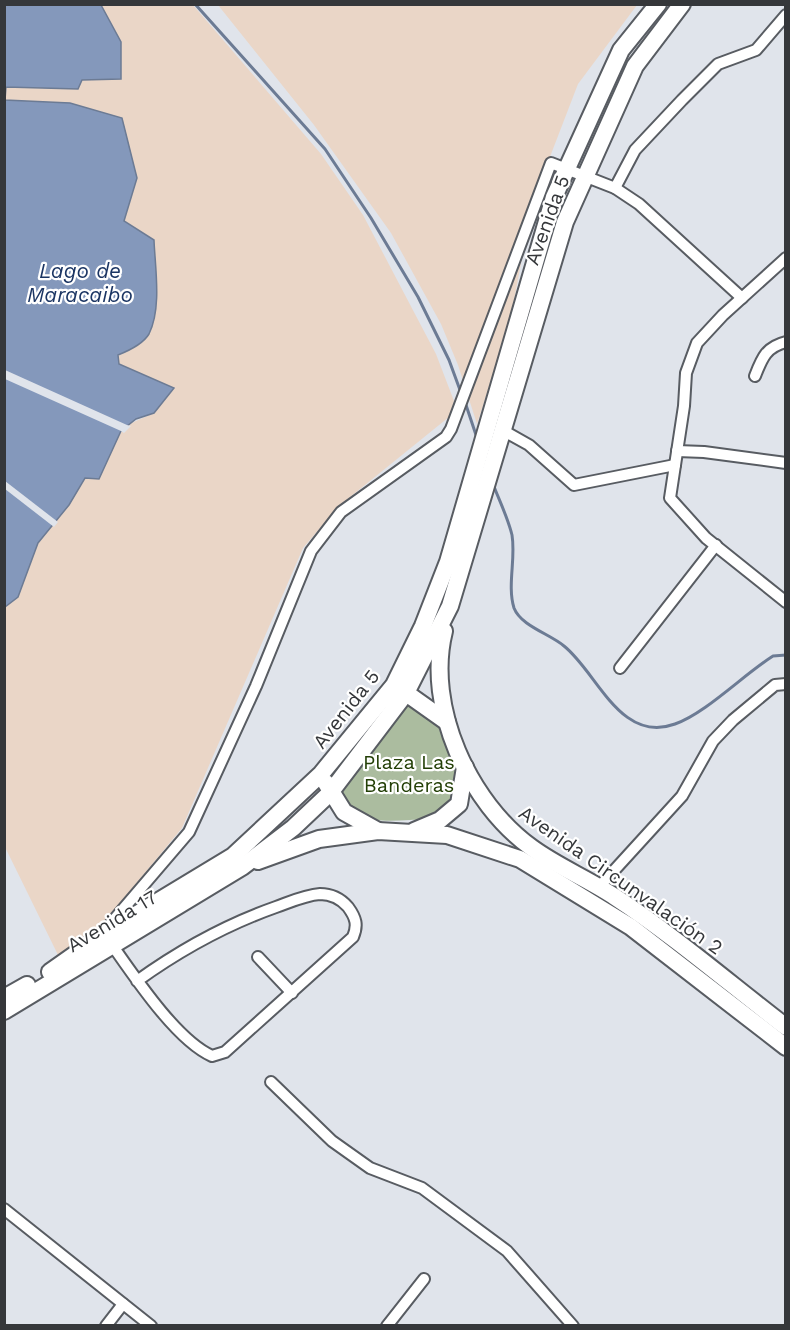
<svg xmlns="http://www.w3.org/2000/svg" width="790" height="1330" viewBox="0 0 790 1330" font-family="'Work Sans',sans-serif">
	<rect width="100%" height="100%" fill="#e0e4eb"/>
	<g fill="#ead6c7">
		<path d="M 101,5 L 193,5 L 321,154 L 363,215 L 436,354 L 454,401 L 449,417 L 339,506 L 303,548 L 182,828 L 92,937 L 59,957 L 5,847 L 5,607 L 18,597 L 38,543 L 69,505 L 85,478 L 127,425 L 154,413 L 173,389 L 119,365 L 118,356 L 133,348 L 124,221 L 137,178 L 70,103 L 5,100 L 6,87 L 77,89 L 82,80 L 120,79 L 121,42 Z"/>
		<path d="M 218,5 L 637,5 L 578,84 L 533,201 L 510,321 L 477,424 L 458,365 L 441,324 L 391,233 L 314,125 Z"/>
	</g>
	<path fill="#abbc9f" d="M 408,701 C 418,709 434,718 440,728 C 456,752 467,804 433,818 C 427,821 416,819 410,820 C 379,822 353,823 342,790 Z"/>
	<path fill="#8498bb" stroke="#6c7b94" stroke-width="1.5" d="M 5,5 L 101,5 L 121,42 L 121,79 L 82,80 L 78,89 L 6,87 L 5,100 L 70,103 L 122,118 L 137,178 L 124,221 L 154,240 C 155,267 162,308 149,334 C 143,344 128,351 118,355 L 119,364 L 174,388 L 154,413 L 136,419 L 121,431 L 99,479 L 85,478 L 69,505 L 38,543 L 18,597 L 5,607 Z"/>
	<g fill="#e0e4eb">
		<path d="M 5,370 L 127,425 L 131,426 L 124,433 L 121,431 L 5,379 Z"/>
		<path d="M 5,481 L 58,522 L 54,527 L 5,489 Z"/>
	</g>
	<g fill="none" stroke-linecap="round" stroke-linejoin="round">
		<g stroke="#6c7b94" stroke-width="3">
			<path d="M 195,4 L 325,149 L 371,218 L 418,297 L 449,360 L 460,390"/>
			<path d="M 466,405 L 477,438"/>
			<path d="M 493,484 C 499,500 508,518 512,535 C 516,559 507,585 514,608 C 521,626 550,634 564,646 C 597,672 620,744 675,724 C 706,713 743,675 773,656 L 786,655"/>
		</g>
		<g stroke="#585c62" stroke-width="14">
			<g id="minor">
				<path d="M 615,188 L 635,150 L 682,100 L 718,64 L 756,50 L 786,15"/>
				<path d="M 786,258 L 723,315 L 697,343 L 686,373 L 684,406 L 670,498 L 706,538 L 786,602"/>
				<path d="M 755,376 C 762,358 766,347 786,342"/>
				<path d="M 502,430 L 529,445 L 574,485 L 675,465"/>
				<path d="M 677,451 L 704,452 L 786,463"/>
				<path d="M 620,668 L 716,545"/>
				<path d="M 599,887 L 682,796 L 713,741 L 733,720 L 775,685 L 786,684"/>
				<path d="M 106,929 L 189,832 L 256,686 L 311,551 L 341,512 L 446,437 L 451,429 L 551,163 L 615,188 L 639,204 L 742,298"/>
				<path d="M 110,942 C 134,976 176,1040 212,1056 L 225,1052 L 353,937 C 358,925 356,918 348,907 C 341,899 331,894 320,894 C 305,895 290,902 276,907 C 225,925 180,950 137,981"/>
				<path d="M 258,957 L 292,993"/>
				<path d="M 271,1082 L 332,1141 L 370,1168 L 422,1188 L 507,1251 L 573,1326"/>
				<path d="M 4,1209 L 151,1326"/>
				<path d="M 106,1326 L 123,1304"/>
				<path d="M 387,1326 L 424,1279"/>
			</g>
		</g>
		<g stroke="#585c62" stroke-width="20">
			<g id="primary">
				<path d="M 444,631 C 425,707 469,803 532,848 C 558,867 588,879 615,897 C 673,935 730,984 786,1027"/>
				<path d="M 399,688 L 447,722"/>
				<path d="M 326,783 L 344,812 L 378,831"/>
				<path d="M 414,831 L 440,820 L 459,804 L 465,767"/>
				<path d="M 258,861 L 319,839 L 378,831 L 447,835 L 520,859 L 631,927 L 786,1047"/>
				<path d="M 50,972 L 104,934 L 233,856 L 321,774 L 394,685 L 423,626 L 448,562 L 554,197 L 621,50 L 658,4"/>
				<path d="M 4,998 L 27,985"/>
				<path d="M 4,1011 L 242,867 L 293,828 L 330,793 L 406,693 L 450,606 L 565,222 L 635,66 L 682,4"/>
			</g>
		</g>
		<use href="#minor" stroke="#fff" stroke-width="10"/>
		<use href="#primary" stroke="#fff" stroke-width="16"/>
	</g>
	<g text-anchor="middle" stroke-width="4.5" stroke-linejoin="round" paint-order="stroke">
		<g font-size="20" fill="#35373a" stroke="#fff">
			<text transform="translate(547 220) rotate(-70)" y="7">Avenida 5</text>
			<text transform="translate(346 709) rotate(-52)" y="7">Avenida 5</text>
			<text transform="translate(621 880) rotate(35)" y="7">Avenida Circunvalación 2</text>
			<text transform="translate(112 921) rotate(-31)" y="7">Avenida 17</text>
		</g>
		<g font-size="20" fill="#233f06" stroke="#fff">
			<text x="409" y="769">Plaza Las<tspan x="409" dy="23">Banderas</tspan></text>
		</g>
		<g font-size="21" font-style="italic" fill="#1b3563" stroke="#fff">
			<text x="80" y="278">Lago de<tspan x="80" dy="24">Maracaibo</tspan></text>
		</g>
	</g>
	<rect width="790" height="1330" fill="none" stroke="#35373a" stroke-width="12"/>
</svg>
